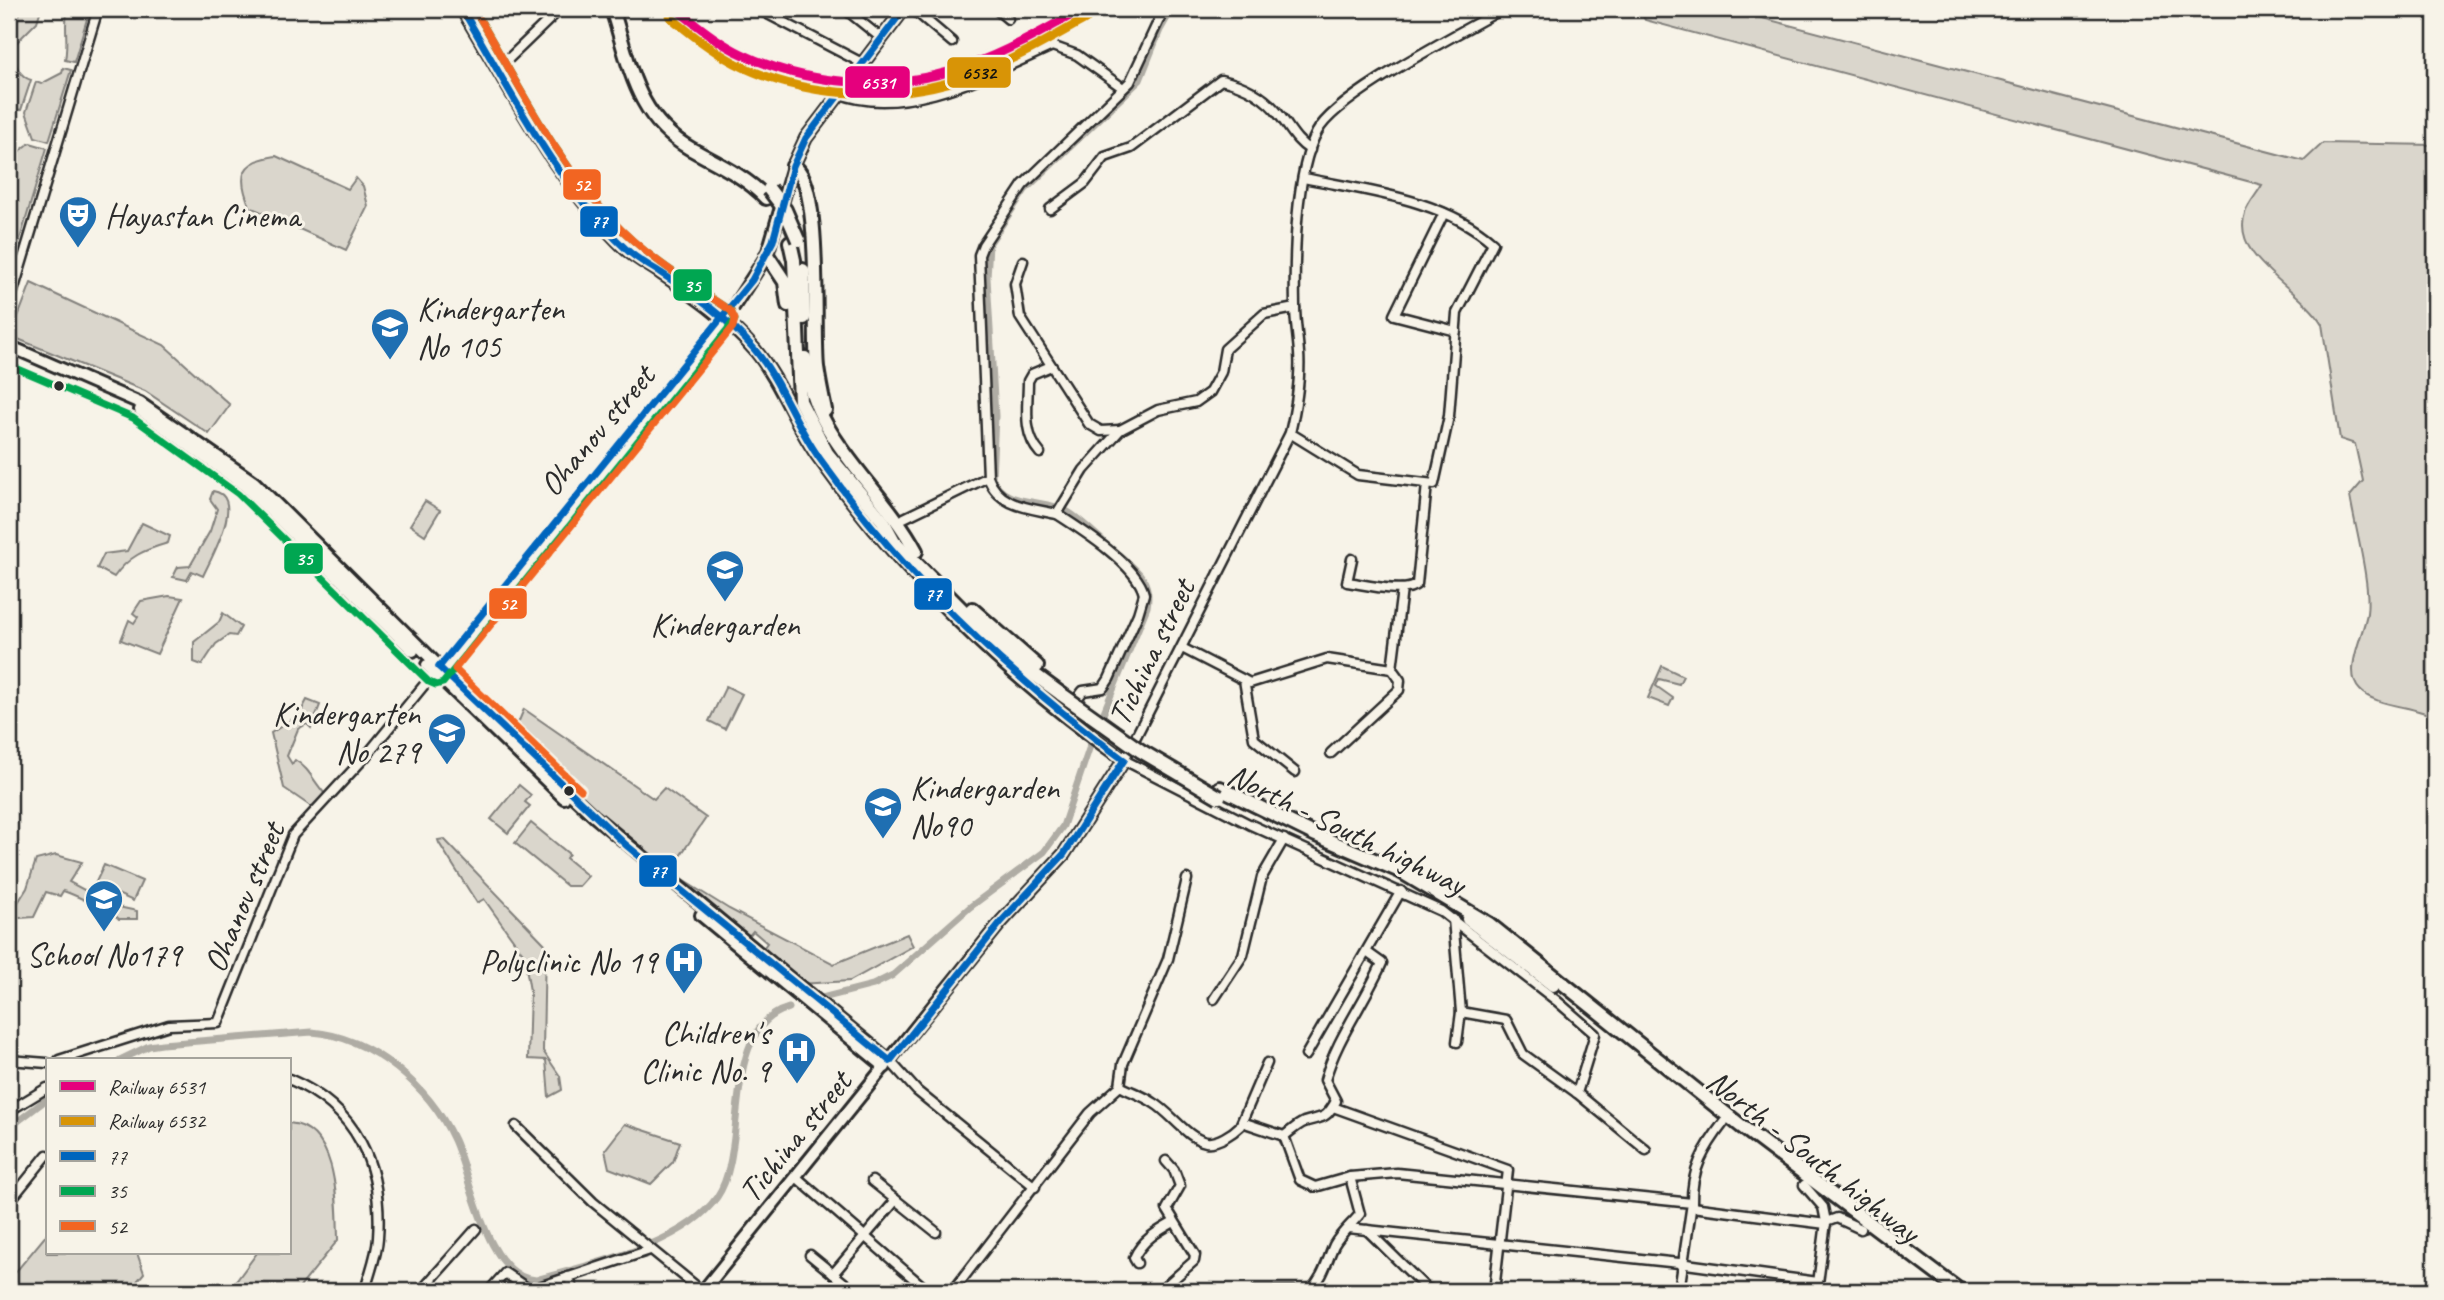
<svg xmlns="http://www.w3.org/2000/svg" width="2444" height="1300" viewBox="0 0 2444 1300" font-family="Caveat,sans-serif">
	<rect width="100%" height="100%" fill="#f7f3e8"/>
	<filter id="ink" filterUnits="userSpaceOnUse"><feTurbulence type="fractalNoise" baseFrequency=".0143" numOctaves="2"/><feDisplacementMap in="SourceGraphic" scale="14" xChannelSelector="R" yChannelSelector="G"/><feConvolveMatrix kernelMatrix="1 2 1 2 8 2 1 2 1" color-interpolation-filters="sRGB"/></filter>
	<g filter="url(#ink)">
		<g fill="#dad6cc" stroke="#82807c" stroke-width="2">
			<path d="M 21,9 L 41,9 L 37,22 L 14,45 L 10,43 Z"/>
			<path d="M 68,9 L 90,9 L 74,62 L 65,60 C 69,39 63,25 68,9 Z"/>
			<path d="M 1628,9 L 1728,9 L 2304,161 L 2323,143 L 2435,145 L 2435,717 C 2415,706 2374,706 2360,690 C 2342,672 2364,634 2367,613 C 2371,584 2355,527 2350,496 L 2363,481 L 2355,444 L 2340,439 L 2322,324 C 2302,289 2230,259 2245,213 C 2249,202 2257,194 2262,185 L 1645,20 L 1642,14 L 1629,16 Z"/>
			<path d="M 11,50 C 14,59 17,76 31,80 L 21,110 L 16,109 L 9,114 Z"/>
			<path d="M 63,68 L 71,70 L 49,141 L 35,137 L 26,112 L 36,82 L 41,84 L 62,73 Z"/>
			<path d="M 30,143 L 47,148 L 9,276 L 9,152 L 17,153 Z"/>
			<path d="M 276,156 L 348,189 L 356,178 L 363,186 L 368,206 L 346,250 L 250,207 C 237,176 240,161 276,156 Z"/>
			<path d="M 31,283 L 164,345 L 230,405 L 209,434 L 145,391 L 18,339 L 16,322 Z"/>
			<path d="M 213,491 C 247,496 211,558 203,576 L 192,571 L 187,580 L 173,577 L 178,567 L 190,566 L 210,531 L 217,509 L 210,499 Z"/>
			<path d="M 425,501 L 440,510 L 425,535 L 410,525 Z"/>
			<path d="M 142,523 L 170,536 L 168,543 C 144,550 129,556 114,577 L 97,568 L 104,554 L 127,551 Z"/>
			<path d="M 169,596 L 183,598 L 157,654 L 121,640 L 129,620 L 134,623 L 138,617 L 133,613 L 141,601 Z"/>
			<path d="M 223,613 L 241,627 L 236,636 L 229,635 L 216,644 L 202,665 L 194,662 L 194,642 L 219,622 Z"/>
			<path d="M 1662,666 L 1683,676 L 1679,684 L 1659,679 L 1656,686 L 1673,698 L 1669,706 L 1648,698 Z"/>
			<path d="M 726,686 L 742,694 L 725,729 L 709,721 Z"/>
			<path d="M 307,700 L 320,705 L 311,728 L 307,724 L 298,729 L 287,756 L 292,764 L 295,760 C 309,768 314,782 325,794 L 313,808 L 284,788 L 271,733 L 299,715 Z"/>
			<path d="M 524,709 L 654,799 L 664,788 L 706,818 L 665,878 L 513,735 Z"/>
			<path d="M 519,785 L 531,795 L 525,802 L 530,806 L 508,833 L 491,819 Z"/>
			<path d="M 531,823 L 569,854 L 566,858 L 588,876 L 579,886 L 567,886 L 515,843 Z"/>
			<path d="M 444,839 L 545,944 L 543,1051 L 560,1076 L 562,1090 L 549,1097 L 546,1060 L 528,1059 L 530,991 L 524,955 L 484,899 L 477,903 L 439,843 L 438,840 Z"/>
			<path d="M 56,855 L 82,862 L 69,882 L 114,906 L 137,911 L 137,919 L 119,919 C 114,913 73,894 63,891 L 60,896 L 46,892 L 34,917 L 20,918 L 12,912 L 27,888 L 36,860 Z"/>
			<path d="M 104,865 L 142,881 L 133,901 L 95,884 Z"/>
			<path d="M 676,876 L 729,909 L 834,964 L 907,934 L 913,946 L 850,981 L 799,984 L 758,955 L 767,943 L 753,931 L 743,943 L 671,884 Z"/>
			<path d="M 289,1123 C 339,1127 337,1205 338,1240 L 297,1291 L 229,1291 L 257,1253 L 289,1253 Z"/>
			<path d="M 625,1124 L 680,1142 L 673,1162 L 651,1184 L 609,1168 L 605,1150 Z"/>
			<path d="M 47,1234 L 47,1253 L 137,1253 L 144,1273 L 129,1291 L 9,1291 L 9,1280 Z"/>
		</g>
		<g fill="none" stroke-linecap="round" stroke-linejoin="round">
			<g stroke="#afaca4" stroke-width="7">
				<path d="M 1102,540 C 1091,531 1080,519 1068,512 C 1045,498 1002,508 992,477 L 995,416 L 987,278 L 989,244 L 1025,190 L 1140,80 L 1160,30 L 1168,16 L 1180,9"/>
				<path d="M 822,998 L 873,985 L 893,975 L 970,907 L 1044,852 L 1063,826 L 1090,746 L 1147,607 C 1152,581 1138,571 1119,555"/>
				<path d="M 120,1060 L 149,1046 L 162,1044 L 312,1032 C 372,1037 430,1087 454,1140 C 471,1177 486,1278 536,1280 C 590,1264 683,1246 717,1197 C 750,1150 719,1027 789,1008"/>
				<path d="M 9,1128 L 47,1099"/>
			</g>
			<g stroke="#2b2b2b" stroke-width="13">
				<g id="minor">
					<path d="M 758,9 L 862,63"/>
					<path d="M 845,9 L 881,38"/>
					<path d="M 913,9 L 952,42"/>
					<path d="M 996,9 L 1008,19"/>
					<path d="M 1164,9 L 1130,82 L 1023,185 L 983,245 L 979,255 L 988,477 C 998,507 1030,508 1057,514 L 1084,470 L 1120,430 L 1158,410 L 1196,402 L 1210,392 L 1221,372 L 1225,349 L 1264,314 L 1295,308"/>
					<path d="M 1502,9 C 1461,33 1336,95 1317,132 C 1295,172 1294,260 1295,306 C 1295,322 1298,338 1299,353 C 1301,380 1296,407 1290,433 L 1124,760 L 1249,824 L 1441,911 L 1557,1001 L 1595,1034 L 1577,1093"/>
					<path d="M 499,68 L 560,9"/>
					<path d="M 838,93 C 905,120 991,73 1052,46 L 1077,55 L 1123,88"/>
					<path d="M 1050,209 L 1085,183 L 1105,157 L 1131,148 L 1221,80 C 1244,85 1266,97 1281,117 C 1291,130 1296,141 1310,150"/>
					<path d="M 1444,213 L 1394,315 L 1456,331"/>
					<path d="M 1023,261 L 1015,284 L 1020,317 L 1089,424 L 1101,431 L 1120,430"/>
					<path d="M 9,305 L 98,9"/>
					<path d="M 1290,433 L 1358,475 L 1434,484 L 1449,416 L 1457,313 L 1493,243 C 1444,199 1367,191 1304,178"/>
					<path d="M 1040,453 C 1022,433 1028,406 1028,381 L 1032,374 L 1051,366"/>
					<path d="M 1057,514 C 1082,530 1137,565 1144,594 L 1138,614 L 1109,679 L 1103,688 L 1083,691 L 1064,716"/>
					<path d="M 904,518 L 988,477"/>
					<path d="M 1352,559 L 1347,582 C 1363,584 1406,595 1417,584 L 1427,484"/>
					<path d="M 1182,648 L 1244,680 L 1254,739 L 1295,772"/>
					<path d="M 1244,680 L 1250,683 L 1327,659 L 1392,669"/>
					<path d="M 1331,753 L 1399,690 L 1400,680 L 1392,669 L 1402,589"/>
					<path d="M 1453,919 L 1461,1012 L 1457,1042"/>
					<path d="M 1214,999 L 1243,955 L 1262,877 L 1284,839"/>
					<path d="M 1461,1012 L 1506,1020 L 1523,1054 L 1577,1093 L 1646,1150"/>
					<path d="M 1306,1055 L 1401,891"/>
					<path d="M 9,1060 L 47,1063"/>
					<path d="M 59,1060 L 169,1025 L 218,1023 L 293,835 L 366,756 L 434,673"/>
					<path d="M 890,1061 L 917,1091 L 1035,1187"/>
					<path d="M 289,1079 C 357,1108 383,1166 378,1238 C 377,1256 369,1274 365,1291"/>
					<path d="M 1120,1086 L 1123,1064 L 1168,959 L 1187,879"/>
					<path d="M 1333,1107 L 1508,1170 L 1494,1291"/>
					<path d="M 9,1111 L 47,1088"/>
					<path d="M 1242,1122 L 1284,1136 C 1290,1132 1297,1125 1304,1122 C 1322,1116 1325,1121 1336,1101 L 1325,1080 C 1336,1039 1365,1002 1382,963 L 1368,953"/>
					<path d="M 516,1126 L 593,1202 L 702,1291"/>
					<path d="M 1284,1136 L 1300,1180 L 1315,1187 L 1350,1177 L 1397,1173 L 1692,1203 L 1679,1291"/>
					<path d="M 795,1176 L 928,1291"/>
					<path d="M 872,1181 L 936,1232"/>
					<path d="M 1804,1185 L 1823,1207 L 1826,1222 L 1817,1291"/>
					<path d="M 9,1202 L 47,1155"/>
					<path d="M 1692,1203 C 1691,1170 1704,1148 1724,1122"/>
					<path d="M 1692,1207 L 1826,1224"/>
					<path d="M 1826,1222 L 1837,1218 L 1861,1229"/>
					<path d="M 1348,1228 L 1679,1263 L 1818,1282"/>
					<path d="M 1367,1230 L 1426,1288 L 1433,1291"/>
					<path d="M 810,1255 L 854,1291"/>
					<path d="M 1137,1263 L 1134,1258 C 1142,1240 1158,1231 1174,1222"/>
					<path d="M 833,1274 L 896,1200"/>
					<path d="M 568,1277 L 574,1291"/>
					<path d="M 421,1291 L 476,1229"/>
					<path d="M 489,1291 L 505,1273 L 530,1290 L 650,1250"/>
					<path d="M 953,1291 L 1090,1113 L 1120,1086 C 1131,1092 1144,1096 1154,1103 C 1171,1113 1187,1138 1206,1142 C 1217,1144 1233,1133 1240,1126 L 1267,1063"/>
					<path d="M 1160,1291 L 1194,1261 L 1195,1255 L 1167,1209 L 1180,1186 L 1174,1170 L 1166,1161"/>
					<path d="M 1256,1291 L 1294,1291"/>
					<path d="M 1310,1291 C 1324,1276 1326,1263 1334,1245 C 1341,1233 1351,1225 1360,1214 L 1350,1177"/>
				</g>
			</g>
			<g stroke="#2b2b2b" stroke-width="16">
				<g id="major">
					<path d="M 462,9 C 512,90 556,182 626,249 C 636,258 649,265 661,273 C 694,296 728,319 755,350 C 782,383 795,425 820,459 C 903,575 1008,678 1124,760 L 1064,854 L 1001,922 L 703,1291"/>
					<path d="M 9,346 L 140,403 L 254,482 L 516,743 L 595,817 L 890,1061"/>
					<path d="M 140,410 L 245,486 L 413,651"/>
					<path d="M 427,665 L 564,798"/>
					<path d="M 438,674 L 725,320 L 767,255 L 793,166 L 806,138 L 904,9"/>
					<path d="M 701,915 L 885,1067"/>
				</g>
			</g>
			<g stroke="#2b2b2b" stroke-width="18">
				<g id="highway">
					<path d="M 612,9 C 630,64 635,117 691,149 C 718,164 745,176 766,198"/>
					<path d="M 793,166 C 823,179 813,333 817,367 C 819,382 822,396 825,410"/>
					<path d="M 790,242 L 794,260 L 800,401 L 827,453 L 883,521 L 894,541 L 1004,652 L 1061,694"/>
					<path d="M 767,255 L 785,282 L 788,305"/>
					<path d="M 803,270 L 804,318"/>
					<path d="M 805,358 C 811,438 881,485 916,551"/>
					<path d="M 972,609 L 1037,666"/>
					<path d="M 1220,788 L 1316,835 L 1400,871 L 1489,924 L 1741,1126 L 1960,1291"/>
					<path d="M 1468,919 L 1553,985"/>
				</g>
			</g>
			<use href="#minor" stroke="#f7f3e8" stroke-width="8"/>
			<use href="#major" stroke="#f7f3e8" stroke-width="10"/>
			<use href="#highway" stroke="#f7f3e8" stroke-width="12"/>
			<g stroke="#2b2b2b" stroke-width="18" stroke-linecap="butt">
				<g id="highway-bridge">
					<path d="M 769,189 L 785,210 L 798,240"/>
					<path d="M 1061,694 L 1141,751 L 1219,797"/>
				</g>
			</g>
			<use href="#highway-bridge" stroke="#f7f3e8" stroke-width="12"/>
			<g stroke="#f7f3e8" stroke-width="12">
				<g id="bus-1">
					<path d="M 462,9 C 511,91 555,183 626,249 C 636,259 649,265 661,273 C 694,295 729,319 755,350 C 782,383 795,425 820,459 C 904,577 1008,675 1124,760"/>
					<path d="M 439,667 L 752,280 L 773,241 L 793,166 L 806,138 L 904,9"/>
					<path d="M 439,667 L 626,845 L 890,1061"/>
					<path d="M 890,1061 L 1001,922 L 1064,854 L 1124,760"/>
				</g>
			</g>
			<g stroke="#f7f3e8" stroke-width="12">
				<path id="bus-2" d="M 9,365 L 133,418 L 238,494 L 429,682 L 436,685 L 443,683 L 735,320 L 731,311 C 690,283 646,257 612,220 C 554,159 517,80 474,9"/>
			</g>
			<g stroke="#f7f3e8" stroke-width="12">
				<path id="bus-3" d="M 474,9 C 517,80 554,159 612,220 C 646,257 690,283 731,311 L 735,319 L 733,327 L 455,669 L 581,790"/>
			</g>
			<use href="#bus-1" stroke="#0065bd" stroke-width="7"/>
			<use href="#bus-2" stroke="#00a651" stroke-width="7"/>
			<use href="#bus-3" stroke="#f26522" stroke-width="7"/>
			<g stroke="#f7f3e8" stroke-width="14">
				<path id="rail-1" d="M 676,9 C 697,25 718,43 742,54 C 813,88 899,92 972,64 C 1011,50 1046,29 1082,9"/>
			</g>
			<g stroke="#f7f3e8" stroke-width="14">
				<path id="rail-2" d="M 670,17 C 691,34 711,50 735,63 C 807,100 898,102 973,75 C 1013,61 1050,39 1087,18"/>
			</g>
			<use href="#rail-1" stroke="#e5007d" stroke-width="9"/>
			<use href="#rail-2" stroke="#d89406" stroke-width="9"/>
		</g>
	</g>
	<defs>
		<g id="theatre-pin" transform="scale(2.0125)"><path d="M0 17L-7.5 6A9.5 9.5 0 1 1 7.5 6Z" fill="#1f6fb2" stroke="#f7f3e8"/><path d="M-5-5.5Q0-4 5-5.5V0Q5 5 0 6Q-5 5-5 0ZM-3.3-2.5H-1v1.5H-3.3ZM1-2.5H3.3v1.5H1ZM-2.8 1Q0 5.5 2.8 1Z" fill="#fff"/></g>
		<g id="school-pin" transform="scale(2.0125)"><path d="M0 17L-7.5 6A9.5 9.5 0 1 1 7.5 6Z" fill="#1f6fb2" stroke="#f7f3e8"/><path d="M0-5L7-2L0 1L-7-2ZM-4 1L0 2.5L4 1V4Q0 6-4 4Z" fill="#fff"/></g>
		<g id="hospital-pin" transform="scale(2.0125)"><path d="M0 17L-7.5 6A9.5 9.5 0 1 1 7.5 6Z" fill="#1f6fb2" stroke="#f7f3e8"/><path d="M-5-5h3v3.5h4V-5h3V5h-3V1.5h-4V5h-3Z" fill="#fff"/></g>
	</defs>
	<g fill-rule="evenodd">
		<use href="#theatre-pin" x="78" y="215"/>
		<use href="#school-pin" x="390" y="327"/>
		<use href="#school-pin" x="725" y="569"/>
		<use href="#school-pin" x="447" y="732"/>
		<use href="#school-pin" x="883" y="806"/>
		<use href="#school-pin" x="104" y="899"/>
		<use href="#hospital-pin" x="684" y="961"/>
		<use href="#hospital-pin" x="797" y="1051"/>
	</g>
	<g fill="#2b2b2b" stroke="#f7f3e8" stroke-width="2.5">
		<circle cx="59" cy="386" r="6"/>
		<circle cx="569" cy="791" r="6"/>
	</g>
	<g text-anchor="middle" stroke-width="6" stroke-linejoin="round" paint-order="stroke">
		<g font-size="33" fill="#2b2b2b" stroke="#f7f3e8" text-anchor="start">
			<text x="105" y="227">Hayastan Cinema</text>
			<text x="417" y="320">Kindergarten<tspan x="417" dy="38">No 105</tspan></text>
			<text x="725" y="636" text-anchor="middle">Kindergarden</text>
			<text x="420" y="725" text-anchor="end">Kindergarten<tspan x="420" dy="38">No 279</tspan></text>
			<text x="910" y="799">Kindergarden<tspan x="910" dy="38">No90</tspan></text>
			<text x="104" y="966" text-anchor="middle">School No179</text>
			<text x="657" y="973" text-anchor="end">Polyclinic No 19</text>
			<text x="770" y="1044" text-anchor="end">Children's<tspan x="770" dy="38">Clinic No. 9</tspan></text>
		</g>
		<g font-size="33" fill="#2b2b2b" stroke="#f7f3e8">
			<text transform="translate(596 430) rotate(-50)" y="12">Ohanov street</text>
			<text transform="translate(1150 652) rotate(-64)" y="12">Tichina street</text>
			<text transform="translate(1347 828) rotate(26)" y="12">North - South highway</text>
			<text transform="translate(243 897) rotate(-67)" y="12">Ohanov street</text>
			<text transform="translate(794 1136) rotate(-51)" y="12">Tichina street</text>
			<text transform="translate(1814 1155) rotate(38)" y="12">North - South highway</text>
		</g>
	</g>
	<g stroke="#f7f3e8" stroke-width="2.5">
		<rect x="946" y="56" width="66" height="33" rx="7" fill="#d89406"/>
		<rect x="844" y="65" width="67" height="34" rx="7" fill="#e5007d"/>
		<rect x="562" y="168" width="40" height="33" rx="7" fill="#f26522"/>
		<rect x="579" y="205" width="40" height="33" rx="7" fill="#0065bd"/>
		<rect x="672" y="268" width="41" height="34" rx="7" fill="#00a651"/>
		<rect x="283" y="542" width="41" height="33" rx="7" fill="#00a651"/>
		<rect x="913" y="577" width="40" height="34" rx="7" fill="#0065bd"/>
		<rect x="488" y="587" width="40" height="33" rx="7" fill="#f26522"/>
		<rect x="638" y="854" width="40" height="34" rx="7" fill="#0065bd"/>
	</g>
	<g font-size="19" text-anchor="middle" font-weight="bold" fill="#fff">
		<text x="878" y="89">6531</text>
		<text x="582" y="191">52</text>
		<text x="599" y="228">77</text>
		<text x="692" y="292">35</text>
		<text x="304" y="565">35</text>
		<text x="933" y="601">77</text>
		<text x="508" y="610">52</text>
		<text x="658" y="878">77</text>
	</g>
	<g font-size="19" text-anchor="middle" font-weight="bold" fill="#111">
		<text x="979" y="79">6532</text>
	</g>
	<rect width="2444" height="1300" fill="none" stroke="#f7f3e8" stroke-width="35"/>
	<rect x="18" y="18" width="2409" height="1265" fill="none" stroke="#2b2b2b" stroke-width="2.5" filter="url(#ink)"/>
	<rect x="46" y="1058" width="245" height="196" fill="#f7f3e8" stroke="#a5a39c" stroke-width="2"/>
	<rect x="60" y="1081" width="35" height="10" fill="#e5007d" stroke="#a5a39c" stroke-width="2"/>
	<text x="108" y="1094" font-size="21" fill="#2b2b2b">Railway 6531</text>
	<rect x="60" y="1116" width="35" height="10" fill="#d89406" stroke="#a5a39c" stroke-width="2"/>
	<text x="108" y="1128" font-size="21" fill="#2b2b2b">Railway 6532</text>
	<rect x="60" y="1151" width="35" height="10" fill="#0065bd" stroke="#a5a39c" stroke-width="2"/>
	<text x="108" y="1164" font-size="21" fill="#2b2b2b">77</text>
	<rect x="60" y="1186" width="35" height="10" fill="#00a651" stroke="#a5a39c" stroke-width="2"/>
	<text x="108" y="1198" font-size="21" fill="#2b2b2b">35</text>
	<rect x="60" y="1221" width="35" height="10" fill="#f26522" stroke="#a5a39c" stroke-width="2"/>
	<text x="108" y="1234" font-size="21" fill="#2b2b2b">52</text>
</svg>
